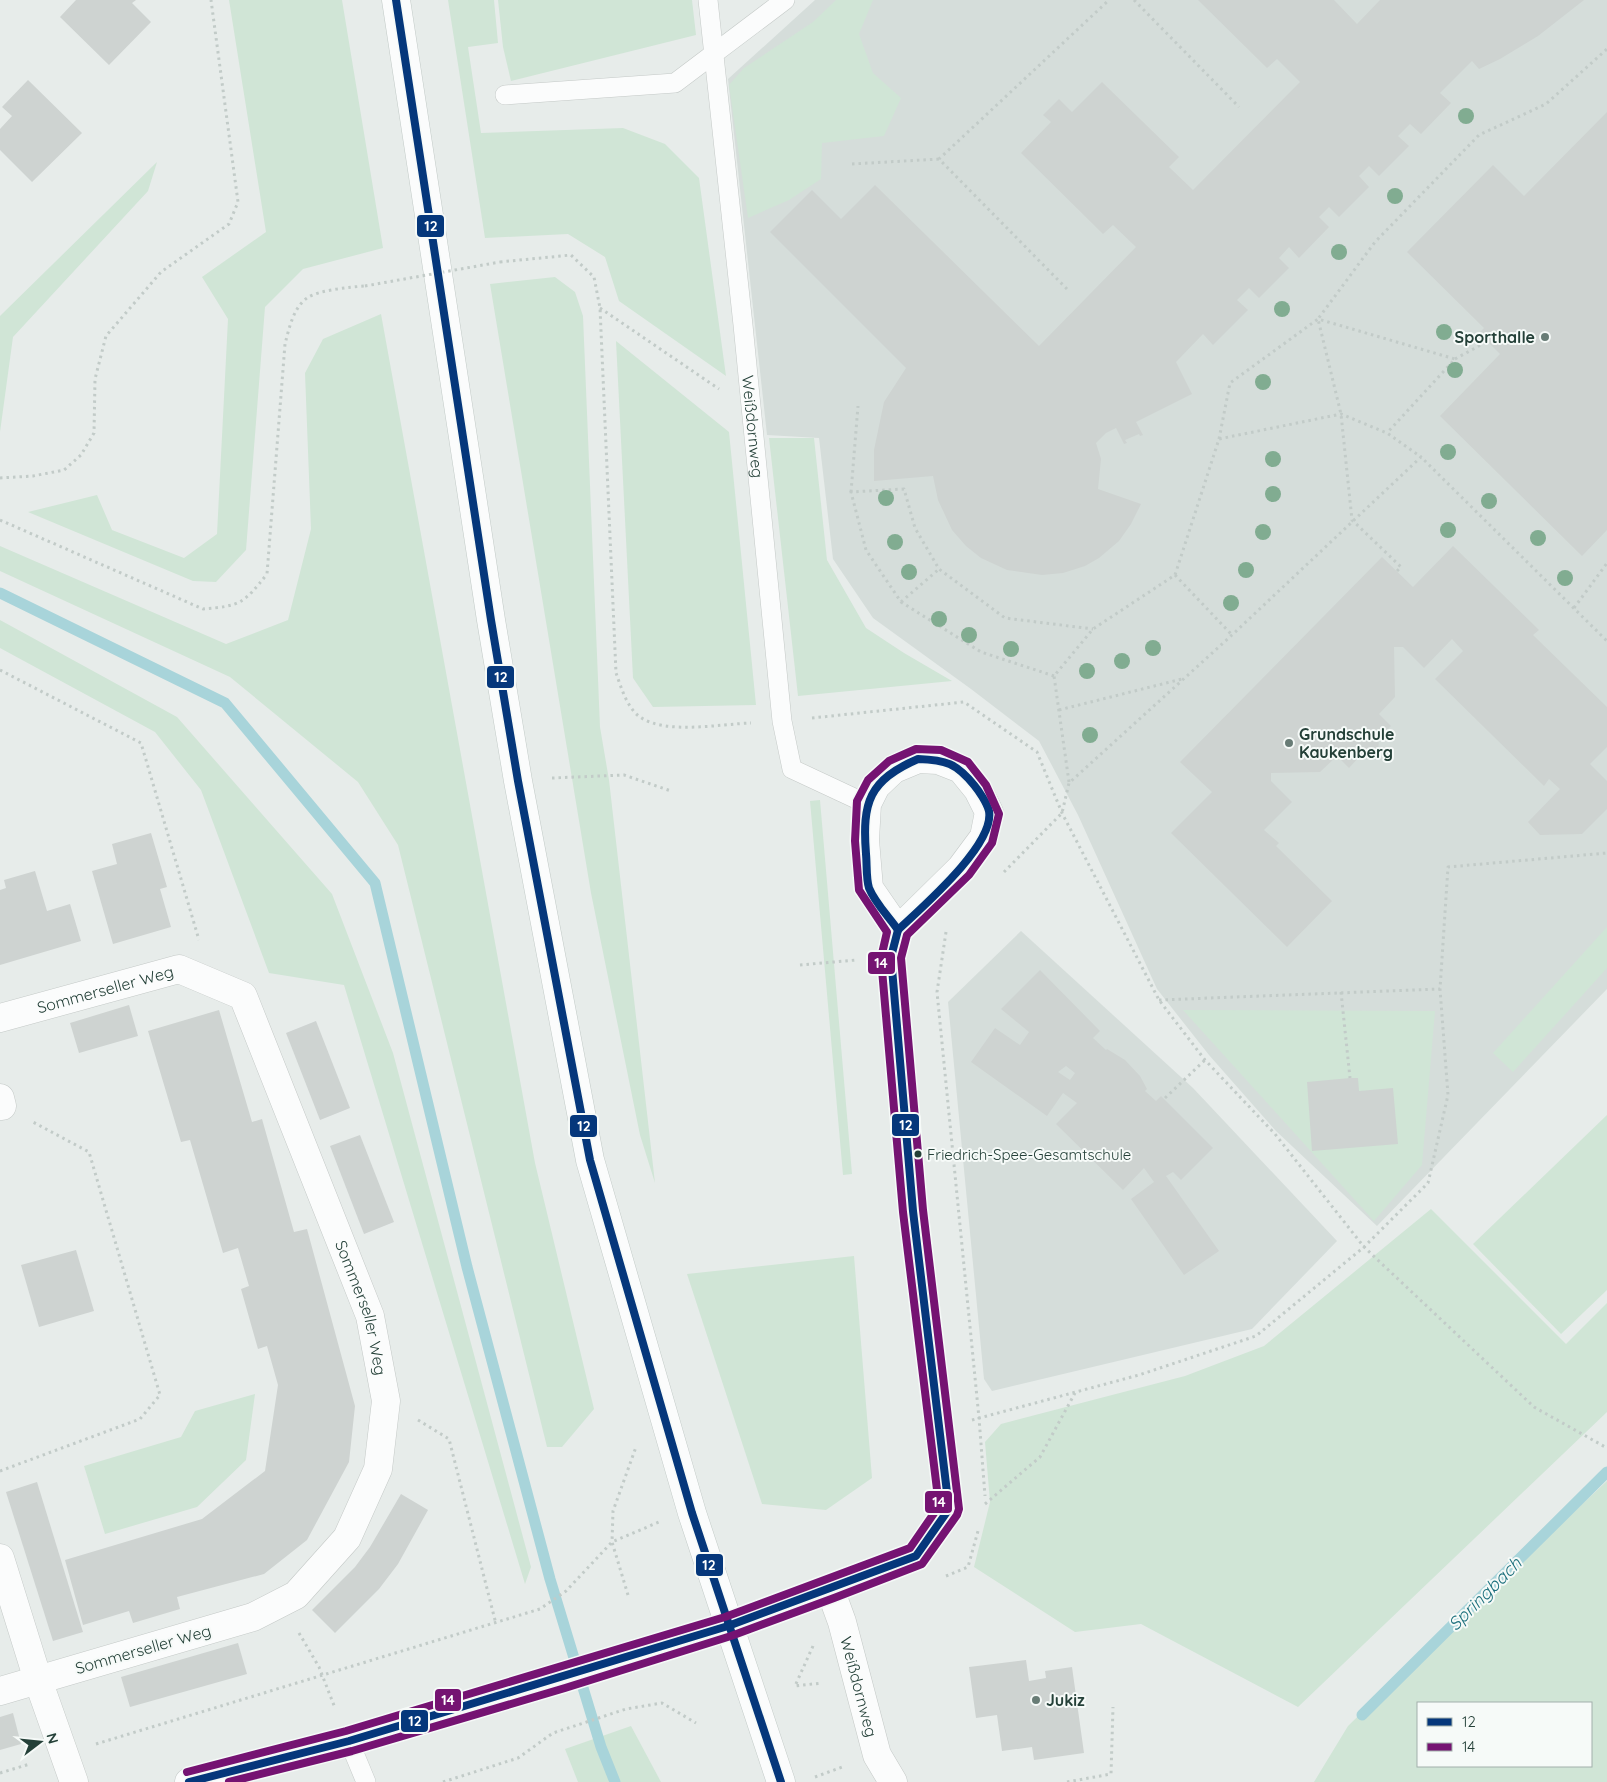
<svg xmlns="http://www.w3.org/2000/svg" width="1607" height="1782" viewBox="0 0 1607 1782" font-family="Quicksand,sans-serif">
	<rect width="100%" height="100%" fill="#e7ecea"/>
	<g fill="#d5ddda">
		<path d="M 815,0 L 1607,0 L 1607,989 L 1377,1226 L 1276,1131 L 1209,1055 L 1157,989 L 1078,815 L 1039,741 L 971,689 L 873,618 L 833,559 L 819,438 L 767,435 L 728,79 Z"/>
		<path d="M 1021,931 L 1193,1088 L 1337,1241 L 1252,1329 L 992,1391 L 984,1379 L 948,1002 Z"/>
	</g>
	<g fill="#d0e5d6" fill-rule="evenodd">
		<path d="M 229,0 L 342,0 L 383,248 L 303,269 L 265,307 L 246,550 L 216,582 L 193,581 L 28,512 L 97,495 L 112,530 L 184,558 L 217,534 L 228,319 L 202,277 L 266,232 Z"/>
		<path d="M 448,0 L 494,0 L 498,43 L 468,47 L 481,133 L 623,128 L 665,144 L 699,178 L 726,376 L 619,301 L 605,257 L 568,234 L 485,238 Z"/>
		<path d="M 498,0 L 692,0 L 696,35 L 511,81 L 503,47 Z"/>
		<path d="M 836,0 L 873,0 L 859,34 L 873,73 L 901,98 L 884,136 L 822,143 L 821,179 L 789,200 L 748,218 L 729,85 L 744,68 L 813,22 Z"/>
		<path d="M 157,162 L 148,191 L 13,337 L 0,432 L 0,316 Z"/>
		<path d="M 555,277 L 575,292 L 583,316 L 600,727 L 609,780 L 655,1183 L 640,1135 L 591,893 L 490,284 Z"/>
		<path d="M 381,314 L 535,1163 L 594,1409 L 562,1447 L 547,1447 L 398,845 L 358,782 L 230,677 L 0,571 L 0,546 L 226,644 L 288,620 L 311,529 L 305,373 L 323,339 Z"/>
		<path d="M 616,341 L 729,432 L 756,705 L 653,707 L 633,678 Z"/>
		<path d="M 769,438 L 814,438 L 827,560 L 866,628 L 904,653 L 952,681 L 798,696 Z"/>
		<path d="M 0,620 L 177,717 L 332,894 L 393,1053 L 531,1567 L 525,1584 L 344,985 L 269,973 L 201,790 L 155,732 L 0,648 Z"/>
		<path d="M 820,800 L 852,1174 L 843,1175 L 810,801 Z"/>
		<path d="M 1607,927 L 1607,968 L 1513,1072 L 1493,1053 Z"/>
		<path d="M 1183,1010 L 1435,1011 L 1422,1165 L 1374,1221 Z"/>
		<path d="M 1607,1115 L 1607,1290 L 1561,1334 L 1473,1244 Z"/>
		<path d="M 1431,1209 L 1566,1344 L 1607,1303 L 1607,1412 L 1298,1707 L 1141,1624 L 1075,1632 L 974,1567 L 990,1502 L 985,1442 L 1001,1424 L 1185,1376 L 1264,1346 Z"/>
		<path d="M 854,1256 L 872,1478 L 826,1510 L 762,1504 L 687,1274 Z"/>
		<path d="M 255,1394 L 246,1460 L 197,1507 L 105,1534 L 84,1466 L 181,1437 L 195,1411 Z"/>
		<path d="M 1607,1481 L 1607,1782 L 1314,1782 L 1348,1726 L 1437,1639 ZM 1418,1703 L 1591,1703 L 1591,1766 L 1418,1766 Z"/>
		<path d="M 631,1726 L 661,1782 L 578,1782 L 565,1749 Z"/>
	</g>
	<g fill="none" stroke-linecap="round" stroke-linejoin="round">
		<g stroke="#a8d4da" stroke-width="11">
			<path d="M 0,593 L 225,703 L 375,883 L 467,1267 L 550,1579 L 601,1747 L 615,1782"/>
			<path d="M 1362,1715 L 1607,1472"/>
		</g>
	</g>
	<g fill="#ced3d1" fill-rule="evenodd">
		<path d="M 76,0 L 136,0 L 132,3 L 151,22 L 109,65 L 60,17 Z"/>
		<path d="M 1198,0 L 1334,0 L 1357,24 L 1380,0 L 1584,0 L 1538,36 L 1500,59 L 1479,69 L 1472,61 L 1440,93 L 1451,103 L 1421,134 L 1410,124 L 1398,136 L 1409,146 L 1379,176 L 1369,166 L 1359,176 L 1369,187 L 1339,217 L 1329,207 L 1319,217 L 1329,227 L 1299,258 L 1289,247 L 1279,258 L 1289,268 L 1259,298 L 1249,288 L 1237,300 L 1248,310 L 1213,345 L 1203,334 L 1176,362 L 1192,394 L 1136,422 L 1143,435 L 1140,436 L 1139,434 L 1125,440 L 1127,443 L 1124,444 L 1116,428 L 1106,433 L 1096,443 L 1101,459 L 1098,489 L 1141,504 L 1131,524 L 1119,541 L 1099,558 L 1085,566 L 1063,573 L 1042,575 L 1007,570 L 981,558 L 966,546 L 952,530 L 938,500 L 933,476 L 874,481 L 874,450 L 884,402 L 906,368 L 770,232 L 812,190 L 841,219 L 875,185 L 1039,346 L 1136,247 L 1113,225 L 1103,234 L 1021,153 L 1051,122 L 1043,115 L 1059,99 L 1072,112 L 1102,82 L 1179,157 L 1169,167 L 1193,190 L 1300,82 L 1277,59 L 1267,68 Z"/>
		<path d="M 28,80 L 82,133 L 32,182 L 0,150 L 0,129 L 12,116 L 2,107 Z"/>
		<path d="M 1607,112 L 1607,530 L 1582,556 L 1440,416 L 1500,354 L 1479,333 L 1484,328 L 1407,252 L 1493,165 L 1524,196 Z"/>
		<path d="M 1453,546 L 1539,630 L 1533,635 L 1607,707 L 1607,747 L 1590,764 L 1607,781 L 1607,809 L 1582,834 L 1540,835 L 1528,822 L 1560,789 L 1549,779 L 1544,786 L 1435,679 L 1463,651 L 1452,639 L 1424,668 L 1403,647 L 1394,647 L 1395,697 L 1379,714 L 1391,726 L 1379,738 L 1378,756 L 1361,755 L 1349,768 L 1337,756 L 1320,772 L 1271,773 L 1271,781 L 1292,802 L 1264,830 L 1279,843 L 1276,846 L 1332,901 L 1287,947 L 1171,833 L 1212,792 L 1180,762 L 1382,557 L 1413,587 Z"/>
		<path d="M 151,833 L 167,887 L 160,889 L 171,927 L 113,944 L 92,871 L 117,864 L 112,844 Z"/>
		<path d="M 35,871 L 47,911 L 70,904 L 81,941 L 0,965 L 0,890 L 6,888 L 4,880 Z"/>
		<path d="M 1040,970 L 1100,1031 L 1093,1038 L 1106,1050 L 1107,1049 L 1125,1060 L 1140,1076 L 1147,1089 L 1145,1091 L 1156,1101 L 1161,1096 L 1213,1148 L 1181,1180 L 1173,1172 L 1166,1176 L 1219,1251 L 1184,1275 L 1131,1199 L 1154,1182 L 1144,1168 L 1123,1190 L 1056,1124 L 1077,1103 L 1063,1093 L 1047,1116 L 971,1062 L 995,1028 L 1020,1045 L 1029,1032 L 1001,1009 ZM 1066,1066 L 1075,1073 L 1070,1080 L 1058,1072 Z"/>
		<path d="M 129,1005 L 138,1036 L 79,1053 L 70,1023 Z"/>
		<path d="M 219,1010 L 252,1122 L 262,1119 L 294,1232 L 307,1229 L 355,1406 L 349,1462 L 307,1540 L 264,1574 L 177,1597 L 180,1609 L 133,1623 L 129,1611 L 83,1625 L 65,1560 L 202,1519 L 265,1471 L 278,1385 L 267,1346 L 258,1349 L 241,1289 L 249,1286 L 238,1248 L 223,1253 L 190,1140 L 181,1142 L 148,1031 Z"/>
		<path d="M 316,1021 L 350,1108 L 320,1120 L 286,1033 Z"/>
		<path d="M 1350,1078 L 1358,1078 L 1359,1091 L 1393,1088 L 1398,1144 L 1312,1151 L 1307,1082 Z"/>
		<path d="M 360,1135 L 394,1222 L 364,1234 L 330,1146 Z"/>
		<path d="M 76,1250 L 94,1311 L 39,1327 L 21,1265 Z"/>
		<path d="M 37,1482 L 83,1632 L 53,1641 L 6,1492 Z"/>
		<path d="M 401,1494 L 428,1510 L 398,1564 L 379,1589 L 335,1633 L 312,1610 L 355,1567 L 370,1547 Z"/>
		<path d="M 238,1643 L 247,1674 L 130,1707 L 121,1677 Z"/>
		<path d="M 1026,1660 L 1029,1681 L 1046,1678 L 1045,1671 L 1072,1667 L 1084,1753 L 1034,1760 L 1032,1747 L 1002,1751 L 997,1715 L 976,1718 L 969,1667 Z"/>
		<path d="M 13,1713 L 21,1744 L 0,1750 L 0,1717 Z"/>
	</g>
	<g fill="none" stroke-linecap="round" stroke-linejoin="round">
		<g stroke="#c4c9c7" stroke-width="20">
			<g id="lane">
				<path id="s1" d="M 708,0 L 743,325 L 782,721 L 792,769 L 867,804"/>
				<path d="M 505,95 L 675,83 L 785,0"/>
				<path d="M 349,1741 L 366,1782"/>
			</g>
		</g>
		<g stroke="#c4c9c7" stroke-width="29">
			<g id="street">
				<path id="s2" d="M 0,1018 L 179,969 L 243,996 L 370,1316 L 386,1401 L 378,1469 L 347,1538 L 296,1595 L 253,1617 L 0,1691"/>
				<path d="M 0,1098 L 2,1106 L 0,1106"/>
				<path d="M 0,1558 L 38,1680 L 74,1782"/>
				<path id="s3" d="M 830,1589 L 842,1622 L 877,1755 L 893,1782"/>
				<path d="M 189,1782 L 349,1741 L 562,1678 L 728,1626 L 830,1589 L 916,1556 L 949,1509 L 913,1211 L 891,957 L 898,930 L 961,868 L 984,837 L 989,812 L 978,790 L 961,769 L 938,760 L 918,759 L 894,769 L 876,786 L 867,804 L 865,840 L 869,888 L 898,930"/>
			</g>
		</g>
		<g stroke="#c2cac7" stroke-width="29">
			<path id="secondary" d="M 396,0 L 491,620 L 518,781 L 590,1160 L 692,1513 L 781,1782"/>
		</g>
		<g stroke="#c2cbc8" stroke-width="3" stroke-dasharray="2.5 4" stroke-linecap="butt">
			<path d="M 1134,0 L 1239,107"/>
			<path d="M 852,164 L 939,159"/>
			<path d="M 500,262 L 571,255 L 594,277 L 600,308 L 616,673 C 621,687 627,708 640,717 C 666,735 720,724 751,723"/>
			<path d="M 1067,289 L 939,159 L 1109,0"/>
			<path d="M 600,308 L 719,389"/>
			<path d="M 1455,359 L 1488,341"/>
			<path d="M 1219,439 L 1230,383 L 1318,319 L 1455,359 L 1387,433"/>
			<path d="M 0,478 L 33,476 L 64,470 L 81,455 L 94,433 L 95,379 L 106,336 L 161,272 L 229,224 L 238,202 L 211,0"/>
			<path d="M 851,492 L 858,406"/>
			<path d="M 0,520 L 203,609 C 241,606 244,603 267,574 L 285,344 C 289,329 293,308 307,298 C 318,290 351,287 365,286"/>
			<path d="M 1397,571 L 1401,567 L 1352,520 L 1341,414 L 1318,319 L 1375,242 L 1479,135 L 1546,104 L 1607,49"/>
			<path d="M 1175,575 L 1232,635"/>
			<path d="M 901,602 L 939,569"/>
			<path d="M 1574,608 L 1607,563"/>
			<path d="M 0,670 L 141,743 L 199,940"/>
			<path d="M 1054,676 L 981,652 L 901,602 L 866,550 L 851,492 L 904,489 L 915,528 L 939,569 L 1005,618 L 1093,629"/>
			<path d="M 1059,710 L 1182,679"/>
			<path d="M 812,718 L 964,702 L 1037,752 L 1062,813 L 1159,1000 L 1205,1060 L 1275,1134 L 1364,1247 L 1534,1407 L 1607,1448"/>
			<path d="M 552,778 L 624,775 L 671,791"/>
			<path d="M 1069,782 L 1054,676 L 1093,629 L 1175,575 L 1219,439 L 1341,414 L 1387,433 L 1421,457"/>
			<path d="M 1004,872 L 1062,813 L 1069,783 L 1232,635 L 1421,457 L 1607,641"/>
			<path d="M 946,932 L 937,992 L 979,1418 L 985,1496"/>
			<path d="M 800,965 L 856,960"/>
			<path d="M 1341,992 L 1350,1078"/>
			<path d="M 1159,1000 L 1440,989"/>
			<path d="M 1165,1098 L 1205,1060"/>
			<path d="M 418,1420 L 449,1439 L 496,1624"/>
			<path d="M 972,1420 L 1139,1375 L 1256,1336 L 1364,1247 L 1428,1183 L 1448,1095 L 1440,989 L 1448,867 L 1607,853"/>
			<path d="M 0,1471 L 140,1419 L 160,1395 L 89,1152 L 31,1121"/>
			<path d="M 985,1504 L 1040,1457 L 1075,1393"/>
			<path d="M 946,1576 L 968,1567 L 978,1531"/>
			<path d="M 628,1595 L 612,1542 L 613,1511 L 636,1447"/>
			<path d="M 299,1633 L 319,1667 L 335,1708"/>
			<path d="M 813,1646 L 795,1686 L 822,1683"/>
			<path d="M 96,1744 L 540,1609 L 566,1591 L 612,1542 L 659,1522"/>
			<path d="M 0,1773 L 30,1764"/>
			<path d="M 815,1777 L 845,1766"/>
			<path d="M 443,1782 L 518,1758 L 553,1733 L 626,1709 L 662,1703 L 696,1723"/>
			<path d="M 1067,1782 L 1111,1774 L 1113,1707"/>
		</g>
		<use href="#lane" stroke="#fbfcfc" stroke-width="19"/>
		<use href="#street" stroke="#fbfcfc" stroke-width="28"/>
		<use href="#secondary" stroke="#fbfcfc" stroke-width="28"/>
		<path stroke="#c2cbc8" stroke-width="3" stroke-dasharray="2.5 4" stroke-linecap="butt" d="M 365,286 L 500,262"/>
		<g stroke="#f6faf8" stroke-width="11">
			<g id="bus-1">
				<path d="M 396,0 L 491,620 L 518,781 L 590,1160 L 692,1513 L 781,1782"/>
				<path d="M 918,759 C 946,760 956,763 974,785 C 979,791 987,803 989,811 C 995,845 921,908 898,930 C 889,917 875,903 869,888 C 866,879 867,864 866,854 C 862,802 869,780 918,759 Z"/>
				<path d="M 189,1782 L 349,1741 L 728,1626 L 916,1556 L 949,1509 L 913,1211 L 891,957 L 898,930"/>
			</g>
		</g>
		<g stroke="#f6faf8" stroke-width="11">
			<path id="bus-2" d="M 187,1772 L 346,1731 L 725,1617 L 910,1548 L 939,1506 L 903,1212 L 881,958 L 887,932 L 859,890 L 855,841 L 857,801 L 868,780 L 889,761 L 916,749 L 941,750 L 968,762 L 986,785 L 999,814 L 992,843 L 969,875 L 907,935 L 901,958 L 923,1210 L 959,1509 L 957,1515 L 922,1564 L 834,1598 L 731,1636 L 565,1688 L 352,1751 L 229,1782"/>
		</g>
		<use href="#bus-1" stroke="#05377b" stroke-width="8"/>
		<use href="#bus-2" stroke="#751372" stroke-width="8"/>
	</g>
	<g fill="#81ac91">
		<circle cx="1466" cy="116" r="8"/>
		<circle cx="1395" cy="196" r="8"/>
		<circle cx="1339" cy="252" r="8"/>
		<circle cx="1282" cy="309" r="8"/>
		<circle cx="1444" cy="332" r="8"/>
		<circle cx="1455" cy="370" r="8"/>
		<circle cx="1263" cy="382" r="8"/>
		<circle cx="1448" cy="452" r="8"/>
		<circle cx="1273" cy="459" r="8"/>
		<circle cx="1273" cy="494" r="8"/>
		<circle cx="886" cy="498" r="8"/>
		<circle cx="1489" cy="501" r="8"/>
		<circle cx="1448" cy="530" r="8"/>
		<circle cx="1263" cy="532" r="8"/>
		<circle cx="1538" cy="538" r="8"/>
		<circle cx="895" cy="542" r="8"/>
		<circle cx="1246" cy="570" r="8"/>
		<circle cx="909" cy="572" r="8"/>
		<circle cx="1565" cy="578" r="8"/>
		<circle cx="1231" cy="603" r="8"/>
		<circle cx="939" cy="619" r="8"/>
		<circle cx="969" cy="635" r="8"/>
		<circle cx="1153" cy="648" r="8"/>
		<circle cx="1011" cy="649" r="8"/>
		<circle cx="1122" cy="661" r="8"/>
		<circle cx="1087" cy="671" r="8"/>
		<circle cx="1090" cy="735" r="8"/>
	</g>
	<g fill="#687c76" stroke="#f6faf8" stroke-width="2">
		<circle cx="1545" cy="337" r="5"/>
		<circle cx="1289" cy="743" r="5"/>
		<circle cx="1036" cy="1700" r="5"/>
	</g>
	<circle fill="#244038" stroke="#f6faf8" stroke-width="2" cx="918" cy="1154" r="4.5"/>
	<g text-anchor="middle" stroke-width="4" stroke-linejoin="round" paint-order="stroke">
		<g font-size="15" fill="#244038" stroke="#f6faf8" text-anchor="start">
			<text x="927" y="1160">Friedrich-Spee-Gesamtschule</text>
		</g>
		<g font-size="16" font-weight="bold" fill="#244038" stroke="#f6faf8" text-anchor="start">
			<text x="1535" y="343" text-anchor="end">Sporthalle</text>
			<text x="1299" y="740">Grundschule<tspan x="1299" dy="18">Kaukenberg</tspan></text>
			<text x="1046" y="1706">Jukiz</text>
		</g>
		<g font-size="16" fill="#244038" stroke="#f6faf8">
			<text dy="6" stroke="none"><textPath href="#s1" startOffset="429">Weißdornweg</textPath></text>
			<text dy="6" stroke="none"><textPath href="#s2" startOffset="109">Sommerseller Weg</textPath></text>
			<text dy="6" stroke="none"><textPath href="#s2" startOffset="589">Sommerseller Weg</textPath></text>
			<text transform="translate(143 1649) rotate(-16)" y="6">Sommerseller Weg</text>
			<text dy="6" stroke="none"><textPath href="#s3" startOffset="102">Weißdornweg</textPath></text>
		</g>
		<g font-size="18" font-style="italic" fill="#1d707d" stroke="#f6faf8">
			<text transform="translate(1485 1594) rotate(-45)" y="6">Springbach</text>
		</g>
	</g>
	<g stroke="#f6faf8" stroke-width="2">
		<rect x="416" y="214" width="29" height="24" rx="5" fill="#05377b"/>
		<rect x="486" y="665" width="29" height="24" rx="5" fill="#05377b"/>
		<rect x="867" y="951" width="29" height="24" rx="5" fill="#751372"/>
		<rect x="891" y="1113" width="29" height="24" rx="5" fill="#05377b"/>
		<rect x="569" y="1114" width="29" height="24" rx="5" fill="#05377b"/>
		<rect x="924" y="1490" width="29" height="24" rx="5" fill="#751372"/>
		<rect x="695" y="1553" width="29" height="24" rx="5" fill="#05377b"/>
		<rect x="434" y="1688" width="28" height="24" rx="5" fill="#751372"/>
		<rect x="400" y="1709" width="29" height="24" rx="5" fill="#05377b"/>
	</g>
	<g font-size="14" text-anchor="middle" font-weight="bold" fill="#fff">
		<text x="431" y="231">12</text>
		<text x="501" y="682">12</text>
		<text x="881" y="968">14</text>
		<text x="906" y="1130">12</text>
		<text x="584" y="1131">12</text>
		<text x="939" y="1507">14</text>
		<text x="709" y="1570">12</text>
		<text x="448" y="1705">14</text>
		<text x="415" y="1726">12</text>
	</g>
	<rect x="1417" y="1702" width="175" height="65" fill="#f6faf8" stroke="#a2b0ab"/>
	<rect x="1427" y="1718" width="25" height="8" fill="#05377b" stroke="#a2b0ab"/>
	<text x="1462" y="1727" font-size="15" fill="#244038">12</text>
	<rect x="1427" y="1743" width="25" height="8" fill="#751372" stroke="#a2b0ab"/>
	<text x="1462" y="1752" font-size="15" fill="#244038">14</text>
	<g transform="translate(40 1742) rotate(74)" stroke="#f6faf8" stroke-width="4" paint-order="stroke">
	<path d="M0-4L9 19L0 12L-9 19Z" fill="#244038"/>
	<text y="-8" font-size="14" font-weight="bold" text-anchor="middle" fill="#244038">N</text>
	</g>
</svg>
